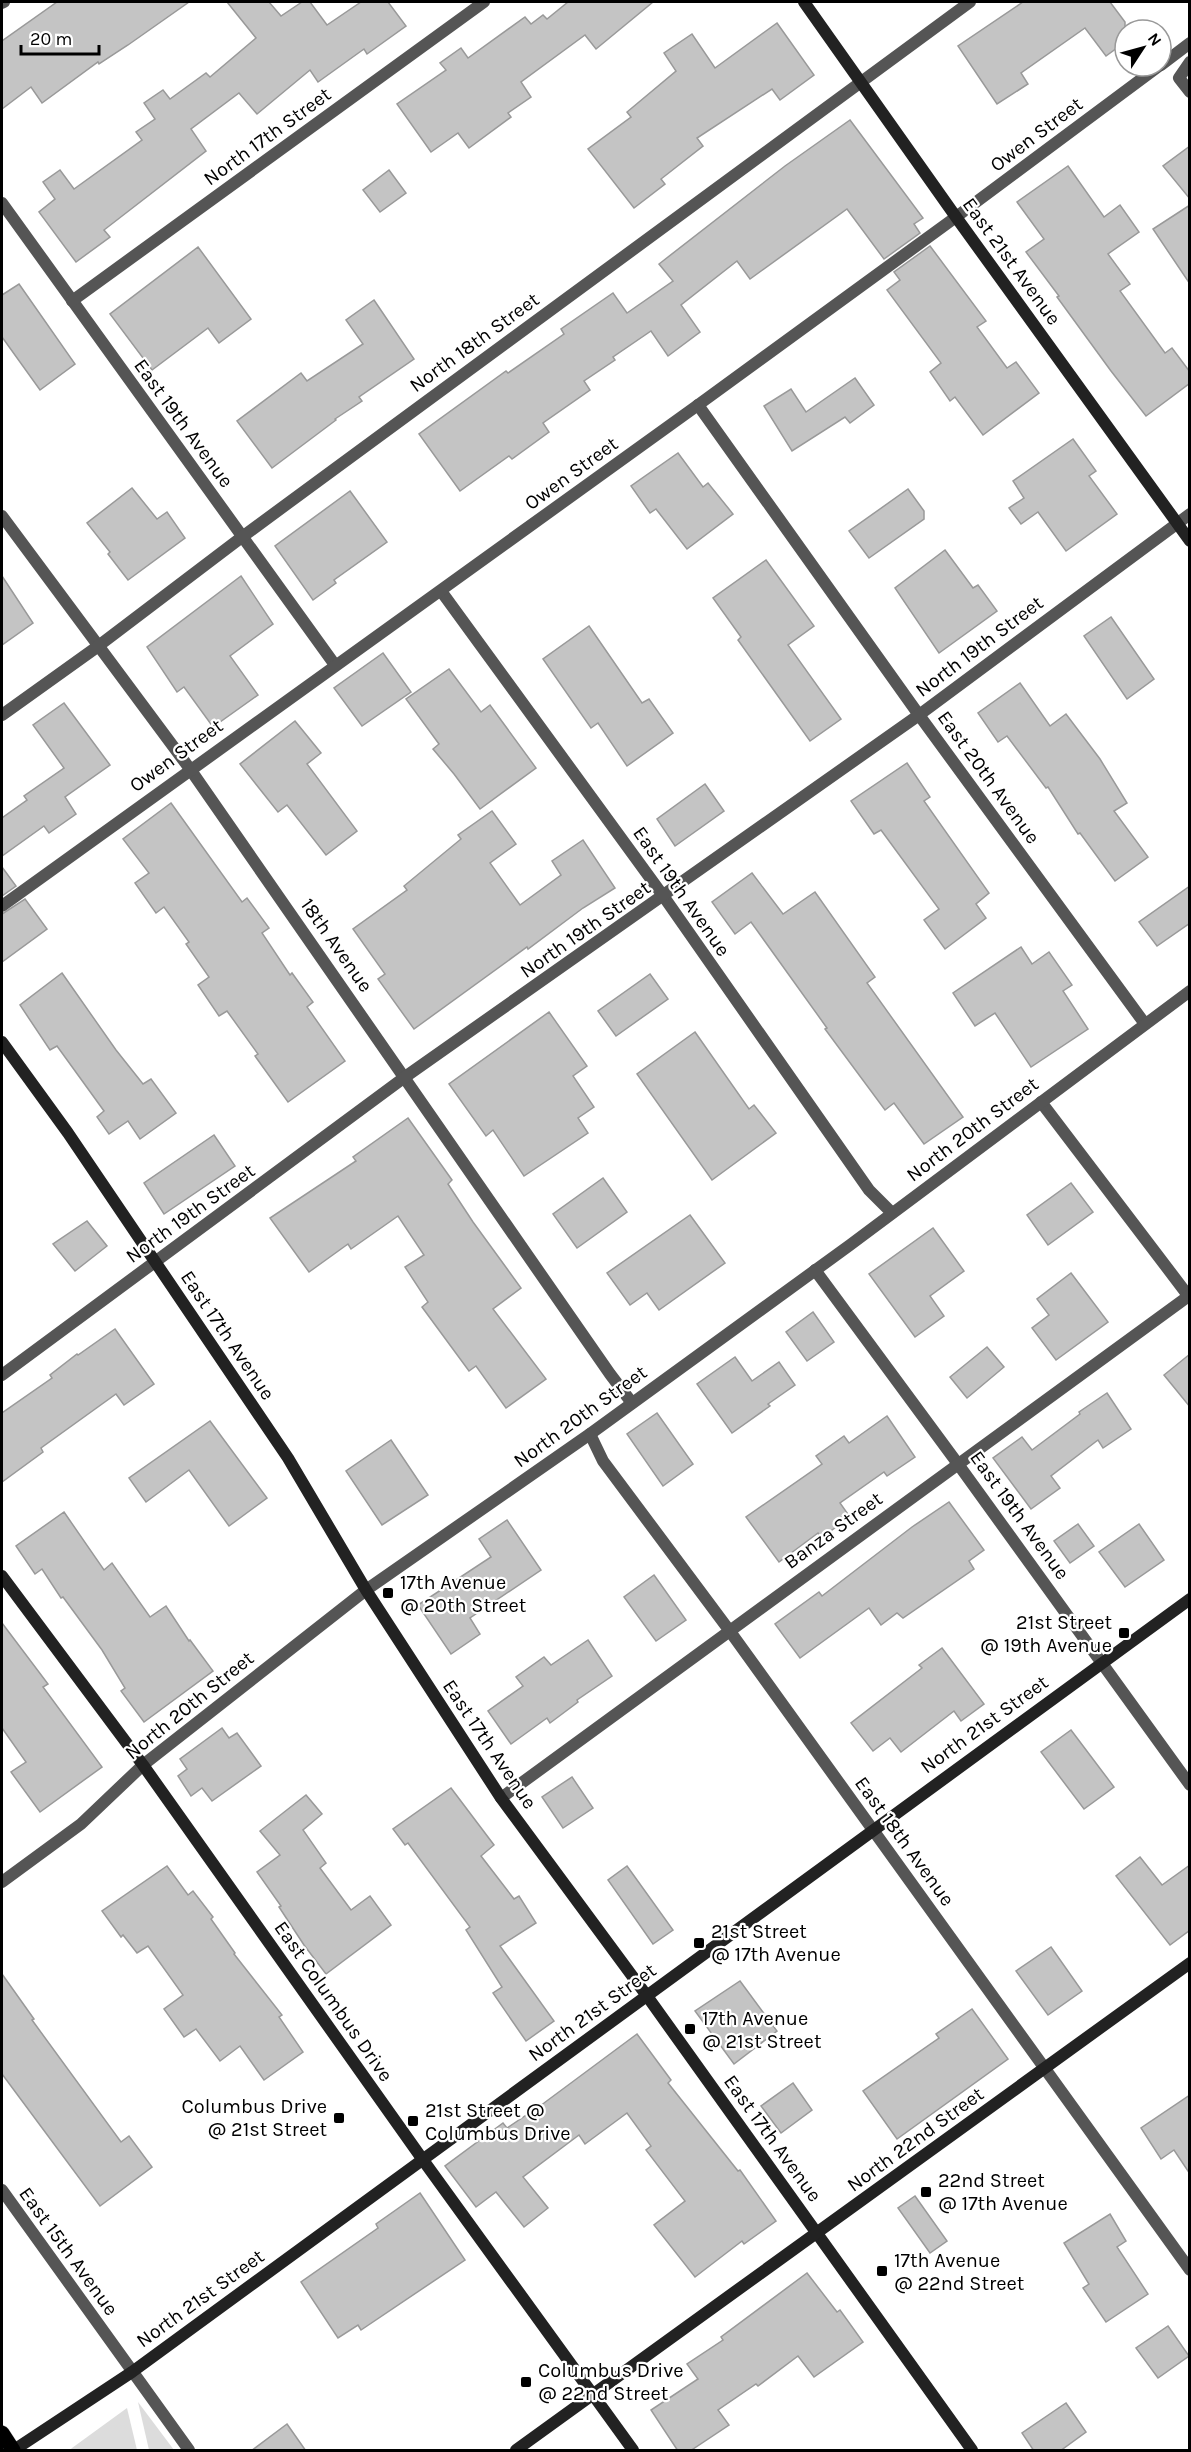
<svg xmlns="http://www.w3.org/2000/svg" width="1191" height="2452" viewBox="0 0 1191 2452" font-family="Karla,sans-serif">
	<rect width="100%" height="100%" fill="#fff"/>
	<g fill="#dcdcdc">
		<path d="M 138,2402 L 174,2450 L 149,2450 Z"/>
		<path d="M 127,2408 L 137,2450 L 70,2450 L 72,2448 Z"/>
	</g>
	<g fill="#c4c4c4" stroke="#999" stroke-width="1.5">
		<path d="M 57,2 L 189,2 L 128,45 L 99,64 L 98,62 L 42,103 L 31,87 L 2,109 L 2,41 Z"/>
		<path d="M 227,2 L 269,2 L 281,16 L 302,2 L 310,2 L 327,25 L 361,2 L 388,2 L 406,26 L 367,54 L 364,49 L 318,82 L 310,70 L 257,114 L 239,93 L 191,129 L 206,151 L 104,230 L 110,237 L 76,262 L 39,212 L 55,199 L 43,182 L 60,170 L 74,189 L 142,140 L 136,132 L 155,119 L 144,103 L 163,90 L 170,99 L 206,73 L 210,77 L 256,38 Z"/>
		<path d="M 568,2 L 653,2 L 596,49 L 585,35 L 521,82 L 531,97 L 508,113 L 511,117 L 469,148 L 458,133 L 431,152 L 397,104 L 446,70 L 440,63 L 461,48 L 468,58 L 525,17 L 531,24 L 543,15 L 547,19 Z"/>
		<path d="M 1023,2 L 1110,2 L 1125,22 L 1125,42 L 1106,56 L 1085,28 L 1021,73 L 1028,84 L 997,104 L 958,46 Z"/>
		<path d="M 777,23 L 814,75 L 780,100 L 772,89 L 697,138 L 703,146 L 661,179 L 665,184 L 634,208 L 588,149 L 631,117 L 627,112 L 676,71 L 664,53 L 692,34 L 715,68 Z"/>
		<path d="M 850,120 L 923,218 L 914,224 L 920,233 L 884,259 L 847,209 L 750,279 L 737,261 L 681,305 L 700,332 L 668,356 L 651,331 L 613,357 L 615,360 L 584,381 L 590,390 L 543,423 L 549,432 L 512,459 L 509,456 L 460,491 L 419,434 L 506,371 L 508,373 L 564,334 L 561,329 L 613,293 L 627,313 L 673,281 L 659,264 L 785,166 Z"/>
		<path d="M 1190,146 L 1190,199 L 1163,166 Z"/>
		<path d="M 1068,166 L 1104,217 L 1120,205 L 1139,232 L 1108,254 L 1130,284 L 1120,291 L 1165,353 L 1172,348 L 1190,372 L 1190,383 L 1146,416 L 1111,371 L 1057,297 L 1059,296 L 1026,252 L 1044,239 L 1017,202 Z"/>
		<path d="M 389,170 L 406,193 L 380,212 L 363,190 Z"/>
		<path d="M 1190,205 L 1190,284 L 1153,229 Z"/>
		<path d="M 930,246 L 986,321 L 977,327 L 1007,368 L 1016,362 L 1039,393 L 983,435 L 955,397 L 950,401 L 930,372 L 941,363 L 887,290 L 900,280 L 894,272 Z"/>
		<path d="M 198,247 L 251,319 L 219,343 L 208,328 L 152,370 L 110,314 Z"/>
		<path d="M 19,284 L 75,364 L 40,390 L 2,337 L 2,295 Z"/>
		<path d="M 374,300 L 414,359 L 359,397 L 362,401 L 335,419 L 336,420 L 272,468 L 237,421 L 301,373 L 307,381 L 363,344 L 346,320 Z"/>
		<path d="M 855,378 L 874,405 L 850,423 L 845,417 L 792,451 L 764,406 L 791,389 L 806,412 Z"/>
		<path d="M 1073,439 L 1096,471 L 1089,476 L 1117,514 L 1066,551 L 1038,512 L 1021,524 L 1009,508 L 1024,498 L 1013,481 Z"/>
		<path d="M 678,453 L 703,487 L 708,483 L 733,514 L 687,549 L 656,509 L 650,513 L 631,486 Z"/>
		<path d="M 132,488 L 157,519 L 167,512 L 185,538 L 128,580 L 108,554 L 110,552 L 87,523 Z"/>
		<path d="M 908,489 L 924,511 L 924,519 L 869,558 L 849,531 Z"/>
		<path d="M 350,491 L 387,542 L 334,580 L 336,583 L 313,600 L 275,546 Z"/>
		<path d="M 945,550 L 973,588 L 978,585 L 997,611 L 939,653 L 895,588 Z"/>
		<path d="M 766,560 L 814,626 L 788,645 L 841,719 L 810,741 L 738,640 L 741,637 L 713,598 Z"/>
		<path d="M 2,576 L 33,623 L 2,645 Z"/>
		<path d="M 241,576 L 273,624 L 230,656 L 258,695 L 213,727 L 184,687 L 177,692 L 147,647 Z"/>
		<path d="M 1111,617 L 1154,679 L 1127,699 L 1084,636 Z"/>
		<path d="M 589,626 L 642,703 L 649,699 L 673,733 L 627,766 L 598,723 L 591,728 L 543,659 Z"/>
		<path d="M 383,653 L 411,692 L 362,726 L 334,688 Z"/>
		<path d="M 449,669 L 481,712 L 490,705 L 536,768 L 480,809 L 454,774 L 433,749 L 439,744 L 406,699 Z"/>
		<path d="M 1020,683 L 1050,726 L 1066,714 L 1100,759 L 1127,803 L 1114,811 L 1148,857 L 1115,881 L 1080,833 L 1078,834 L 1048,787 L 1046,788 L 1007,736 L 998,742 L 978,713 Z"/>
		<path d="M 64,703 L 110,765 L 65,797 L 76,814 L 49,833 L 44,826 L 2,856 L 2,818 L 27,800 L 24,796 L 64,768 L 33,725 Z"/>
		<path d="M 295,721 L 321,753 L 307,764 L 357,831 L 326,855 L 287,805 L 278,812 L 240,764 Z"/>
		<path d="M 907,763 L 930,797 L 924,801 L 989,893 L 976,904 L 986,918 L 945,949 L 924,920 L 939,909 L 881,830 L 874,834 L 851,801 Z"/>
		<path d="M 705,784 L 724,811 L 675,846 L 657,819 Z"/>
		<path d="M 171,803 L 242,902 L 247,898 L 269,928 L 262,933 L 290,975 L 292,973 L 313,1002 L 307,1007 L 345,1061 L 288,1102 L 255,1056 L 258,1054 L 227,1011 L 219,1016 L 198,985 L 209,977 L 186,944 L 189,942 L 164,907 L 156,913 L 135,883 L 149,873 L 123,839 Z"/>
		<path d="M 492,811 L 516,844 L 490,863 L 520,905 L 561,875 L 552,861 L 583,840 L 615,888 L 583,908 L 528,949 L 527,947 L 414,1029 L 378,979 L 385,974 L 353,929 L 407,890 L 404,886 L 461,839 L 458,835 Z"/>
		<path d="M 2,867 L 16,886 L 2,896 Z"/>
		<path d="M 752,873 L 783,914 L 815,892 L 875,977 L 867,983 L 963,1117 L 924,1144 L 894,1103 L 885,1110 L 825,1029 L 827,1028 L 751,922 L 735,934 L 712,902 Z"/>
		<path d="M 1190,886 L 1190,923 L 1157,946 L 1139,922 Z"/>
		<path d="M 25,899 L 47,929 L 2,962 L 2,914 Z"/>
		<path d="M 1021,947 L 1032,964 L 1049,952 L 1072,985 L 1063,991 L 1088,1029 L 1031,1067 L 995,1013 L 975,1026 L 953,993 Z"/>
		<path d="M 62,973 L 116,1050 L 143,1084 L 151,1079 L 176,1113 L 140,1139 L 128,1121 L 109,1134 L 97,1117 L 104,1111 L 57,1046 L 50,1050 L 20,1005 Z"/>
		<path d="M 650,974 L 668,999 L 616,1036 L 598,1011 Z"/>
		<path d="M 549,1012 L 587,1066 L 573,1076 L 594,1107 L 578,1118 L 588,1133 L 524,1176 L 493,1130 L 486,1136 L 449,1084 Z"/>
		<path d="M 695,1032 L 749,1109 L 754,1105 L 776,1133 L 712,1180 L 637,1074 Z"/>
		<path d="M 408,1118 L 452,1180 L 448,1184 L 473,1222 L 521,1288 L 493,1309 L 546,1379 L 506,1408 L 476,1366 L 469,1371 L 422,1307 L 428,1302 L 405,1267 L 424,1255 L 398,1216 L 351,1249 L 348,1244 L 309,1272 L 270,1218 L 356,1161 L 353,1157 Z"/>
		<path d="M 214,1135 L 235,1166 L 164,1214 L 144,1183 Z"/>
		<path d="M 603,1178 L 627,1212 L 577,1248 L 553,1214 Z"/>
		<path d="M 1071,1183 L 1093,1212 L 1048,1245 L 1027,1215 Z"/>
		<path d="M 690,1215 L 725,1263 L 659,1310 L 647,1293 L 630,1305 L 607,1273 Z"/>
		<path d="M 87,1221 L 107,1246 L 75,1271 L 53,1244 Z"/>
		<path d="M 933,1228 L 964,1271 L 930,1296 L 944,1316 L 915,1337 L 869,1274 Z"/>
		<path d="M 1071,1273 L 1108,1322 L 1056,1360 L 1032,1328 L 1049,1315 L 1037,1299 Z"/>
		<path d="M 813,1312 L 834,1342 L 807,1361 L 786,1332 Z"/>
		<path d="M 115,1329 L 154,1384 L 124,1405 L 116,1394 L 41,1448 L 43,1452 L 2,1482 L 2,1413 L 52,1378 L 50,1375 L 77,1354 L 78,1355 Z"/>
		<path d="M 987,1347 L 1004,1367 L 967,1398 L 950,1377 Z"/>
		<path d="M 1190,1354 L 1190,1407 L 1164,1375 Z"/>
		<path d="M 735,1357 L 752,1381 L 779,1362 L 795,1385 L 768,1404 L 770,1406 L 732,1433 L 697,1384 Z"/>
		<path d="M 1107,1393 L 1131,1429 L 1103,1448 L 1098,1440 L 1051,1476 L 1060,1488 L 1031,1509 L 993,1458 L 1022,1437 L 1032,1450 L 1080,1414 L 1079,1412 Z"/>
		<path d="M 657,1413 L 693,1464 L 663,1486 L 627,1434 Z"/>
		<path d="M 887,1416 L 915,1457 L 887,1476 L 884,1472 L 840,1503 L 850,1517 L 821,1538 L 818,1533 L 779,1562 L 746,1517 L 822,1464 L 816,1456 L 844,1436 L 849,1443 Z"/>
		<path d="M 210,1421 L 267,1498 L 229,1526 L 189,1470 L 146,1502 L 129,1478 Z"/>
		<path d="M 391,1440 L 428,1495 L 382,1525 L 346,1471 Z"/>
		<path d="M 949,1502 L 984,1550 L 969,1561 L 974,1569 L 903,1618 L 897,1613 L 881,1625 L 869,1608 L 800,1658 L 775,1624 L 819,1592 L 822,1596 L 912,1527 Z"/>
		<path d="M 64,1512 L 104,1570 L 112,1563 L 150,1617 L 166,1606 L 189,1641 L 190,1640 L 213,1671 L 144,1722 L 121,1691 L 125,1688 L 102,1650 L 63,1597 L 61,1598 L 42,1569 L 35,1574 L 16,1546 Z"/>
		<path d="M 507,1520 L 541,1570 L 470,1618 L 480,1634 L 451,1654 L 418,1605 L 491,1557 L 479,1539 Z"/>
		<path d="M 1078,1524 L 1094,1546 L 1070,1563 L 1054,1541 Z"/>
		<path d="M 1139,1524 L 1164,1560 L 1125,1587 L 1099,1552 Z"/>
		<path d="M 654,1575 L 686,1620 L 656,1641 L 624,1597 Z"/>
		<path d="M 2,1623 L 48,1684 L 43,1687 L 102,1767 L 40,1812 L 11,1772 L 26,1762 L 2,1728 Z"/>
		<path d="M 588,1640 L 612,1676 L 577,1700 L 578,1702 L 550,1723 L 547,1718 L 511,1744 L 488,1711 L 523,1686 L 516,1677 L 544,1657 L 551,1665 Z"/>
		<path d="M 942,1648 L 984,1704 L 961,1721 L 954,1711 L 901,1752 L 890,1738 L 873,1751 L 851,1723 L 922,1668 L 919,1665 Z"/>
		<path d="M 222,1728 L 229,1738 L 237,1733 L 261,1766 L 212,1801 L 202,1788 L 191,1796 L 178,1776 L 187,1769 L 180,1759 Z"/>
		<path d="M 1071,1730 L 1114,1787 L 1084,1809 L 1041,1752 Z"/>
		<path d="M 572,1777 L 593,1808 L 563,1828 L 542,1797 Z"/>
		<path d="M 451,1788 L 494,1845 L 481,1856 L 514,1899 L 519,1896 L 536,1923 L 500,1946 L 554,2021 L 526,2041 L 493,1993 L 502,1987 L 466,1930 L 470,1927 L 408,1843 L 405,1845 L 393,1829 Z"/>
		<path d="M 306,1795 L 322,1814 L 303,1830 L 326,1863 L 320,1868 L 351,1910 L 370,1896 L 391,1925 L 326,1974 L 304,1945 L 279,1907 L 281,1906 L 257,1872 L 280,1855 L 260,1831 Z"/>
		<path d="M 1140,1857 L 1162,1885 L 1190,1865 L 1190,1930 L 1170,1945 L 1116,1876 Z"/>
		<path d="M 167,1866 L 188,1895 L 193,1891 L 213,1917 L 211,1919 L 235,1953 L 234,1954 L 282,2015 L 279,2017 L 303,2052 L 264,2080 L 240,2046 L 220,2061 L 196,2029 L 184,2037 L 164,2009 L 183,1995 L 148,1946 L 137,1953 L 123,1935 L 121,1937 L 102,1911 Z"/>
		<path d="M 627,1866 L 673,1930 L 653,1944 L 608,1880 Z"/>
		<path d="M 1051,1947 L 1082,1991 L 1048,2015 L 1016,1971 Z"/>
		<path d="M 2,1974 L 34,2019 L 32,2020 L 121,2142 L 129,2136 L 152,2167 L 100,2206 L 2,2074 Z"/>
		<path d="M 740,1981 L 777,2031 L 734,2064 L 695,2011 Z"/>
		<path d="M 972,2009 L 1008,2059 L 897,2139 L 863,2091 L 939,2038 L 936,2034 Z"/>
		<path d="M 637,2034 L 671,2080 L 668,2083 L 738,2171 L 740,2170 L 776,2221 L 744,2244 L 742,2241 L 695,2277 L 654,2225 L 685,2201 L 646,2150 L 651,2146 L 627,2113 L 585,2144 L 579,2135 L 523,2177 L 548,2208 L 524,2227 L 496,2192 L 476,2207 L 445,2166 L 503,2123 L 507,2128 L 544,2103 Z"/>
		<path d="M 793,2083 L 812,2110 L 781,2133 L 761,2106 Z"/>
		<path d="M 1190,2095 L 1190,2174 L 1174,2150 L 1161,2159 L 1141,2128 Z"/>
		<path d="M 420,2193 L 465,2260 L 361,2330 L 358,2325 L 338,2338 L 301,2282 L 378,2228 L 376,2224 Z"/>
		<path d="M 915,2196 L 947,2241 L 930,2253 L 898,2208 Z"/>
		<path d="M 1110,2214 L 1126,2241 L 1117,2247 L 1148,2294 L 1106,2322 L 1083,2288 L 1089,2284 L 1064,2243 Z"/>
		<path d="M 807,2273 L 837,2312 L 840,2310 L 863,2342 L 814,2377 L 798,2356 L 758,2386 L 756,2384 L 718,2410 L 729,2425 L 690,2451 L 678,2451 L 651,2410 L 698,2379 L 687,2364 L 723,2340 L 721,2337 Z"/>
		<path d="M 1168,2326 L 1189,2356 L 1158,2378 L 1136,2348 Z"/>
		<path d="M 1066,2403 L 1086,2432 L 1060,2451 L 1034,2451 L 1022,2433 Z"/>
		<path d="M 287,2424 L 306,2451 L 251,2451 Z"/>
	</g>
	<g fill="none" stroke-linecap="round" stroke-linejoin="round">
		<g stroke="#dbdbdb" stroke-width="16">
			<path id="primary" d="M 2,2433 L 13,2450"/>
		</g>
		<g stroke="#555" stroke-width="12">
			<path d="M 2,3 L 4,2"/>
			<path d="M 1190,62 L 1179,78 L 1190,92"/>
			<path d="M 1161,65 L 1190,43"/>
			<path d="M 2,203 L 335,665"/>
			<path d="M 72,301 L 484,2"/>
			<path d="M 698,405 L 919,715 L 1145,1024"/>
			<path d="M 2,516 L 190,769 L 610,1374 L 632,1403"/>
			<path d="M 441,591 L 664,897 L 869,1190 L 892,1213"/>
			<path d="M 2,715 L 97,647 L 242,537 L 970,2"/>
			<path d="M 2,906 L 698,405 L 956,217 L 1159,66"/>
			<path d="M 1041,1102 L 1190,1298"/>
			<path d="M 815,1270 L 958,1464 L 1190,1785"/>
			<path d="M 2,1375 L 405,1077 L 919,715 L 1190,514"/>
			<path d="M 590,1434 L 603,1461 L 729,1630 L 1190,2270"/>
			<path d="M 501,1798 L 1190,1295"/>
			<path d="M 2,1882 L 81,1824 L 143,1765 L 366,1590 L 590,1434 L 850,1245 L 1190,991"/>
			<path d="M 2,2190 L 189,2450"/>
		</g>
		<g stroke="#222" stroke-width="12">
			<path d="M 804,2 L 956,217 L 1190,541"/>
			<path d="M 2,1042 L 68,1133 L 288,1458 L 366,1590 L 501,1798 L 647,1996 L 972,2450"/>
			<path d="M 2,1576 L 143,1765 L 423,2160 L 633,2450"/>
			<path d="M 14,2450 L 132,2372 L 1190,1599"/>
			<path d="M 516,2450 L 1190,1963"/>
		</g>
		<use href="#primary" stroke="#000" stroke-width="15"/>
	</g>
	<g fill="#000" stroke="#fff" stroke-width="2">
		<rect x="382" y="1587" width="12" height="12" rx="3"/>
		<rect x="1118" y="1627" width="12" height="12" rx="3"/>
		<rect x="693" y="1937" width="12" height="12" rx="3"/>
		<rect x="684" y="2023" width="12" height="12" rx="3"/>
		<rect x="333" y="2112" width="12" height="12" rx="3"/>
		<rect x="407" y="2115" width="12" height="12" rx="3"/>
		<rect x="920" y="2186" width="12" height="12" rx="3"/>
		<rect x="876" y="2265" width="12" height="12" rx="3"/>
		<rect x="520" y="2376" width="12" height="12" rx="3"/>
	</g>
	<g text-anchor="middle" stroke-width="4.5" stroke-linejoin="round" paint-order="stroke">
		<g font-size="20" fill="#000" stroke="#fff">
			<text transform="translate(1036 134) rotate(-37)" y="7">Owen Street</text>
			<text transform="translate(267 136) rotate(-36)" y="7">North 17th Street</text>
			<text transform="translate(1012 261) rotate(54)" y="7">East 21st Avenue</text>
			<text transform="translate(474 342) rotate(-36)" y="7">North 18th Street</text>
			<text transform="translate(184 423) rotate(54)" y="7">East 19th Avenue</text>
			<text transform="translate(571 473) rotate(-36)" y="7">Owen Street</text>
			<text transform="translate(979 646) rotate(-37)" y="7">North 19th Street</text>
			<text transform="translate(176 755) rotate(-36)" y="7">Owen Street</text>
			<text transform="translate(989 777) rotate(54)" y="7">East 20th Avenue</text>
			<text transform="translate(682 891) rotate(55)" y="7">East 19th Avenue</text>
			<text transform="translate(585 929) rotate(-35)" y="7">North 19th Street</text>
			<text transform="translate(337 945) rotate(55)" y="7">18th Avenue</text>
			<text transform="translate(972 1129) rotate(-37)" y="7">North 20th Street</text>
			<text transform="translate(190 1213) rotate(-36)" y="7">North 19th Street</text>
			<text transform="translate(228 1335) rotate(56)" y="7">East 17th Avenue</text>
			<text transform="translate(580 1416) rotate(-36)" y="7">North 20th Street</text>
			<text transform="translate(1020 1515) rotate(54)" y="7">East 19th Avenue</text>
			<text transform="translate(833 1530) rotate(-36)" y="7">Banza Street</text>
			<text transform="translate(189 1705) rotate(-39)" y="7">North 20th Street</text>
			<text transform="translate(984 1724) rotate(-36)" y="7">North 21st Street</text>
			<text transform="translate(490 1744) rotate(56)" y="7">East 17th Avenue</text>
			<text transform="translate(905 1841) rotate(54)" y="7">East 18th Avenue</text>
			<text transform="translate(334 2001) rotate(55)" y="7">East Columbus Drive</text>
			<text transform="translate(592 2012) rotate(-36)" y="7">North 21st Street</text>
			<text transform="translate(773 2138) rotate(54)" y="7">East 17th Avenue</text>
			<text transform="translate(915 2139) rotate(-36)" y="7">North 22nd Street</text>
			<text transform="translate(69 2251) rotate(54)" y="7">East 15th Avenue</text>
			<text transform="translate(200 2298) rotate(-36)" y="7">North 21st Street</text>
		</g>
		<g font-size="20" fill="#000" stroke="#fff" text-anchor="start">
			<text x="400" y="1589">17th Avenue<tspan x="400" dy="23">@ 20th Street</tspan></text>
			<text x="1112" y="1629" text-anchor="end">21st Street<tspan x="1112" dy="23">@ 19th Avenue</tspan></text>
			<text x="711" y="1938">21st Street<tspan x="711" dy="23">@ 17th Avenue</tspan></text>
			<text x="702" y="2025">17th Avenue<tspan x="702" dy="23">@ 21st Street</tspan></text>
			<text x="327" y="2113" text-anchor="end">Columbus Drive<tspan x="327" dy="23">@ 21st Street</tspan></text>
			<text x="425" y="2117">21st Street @<tspan x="425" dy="23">Columbus Drive</tspan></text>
			<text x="938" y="2187">22nd Street<tspan x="938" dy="23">@ 17th Avenue</tspan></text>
			<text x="894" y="2267">17th Avenue<tspan x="894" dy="23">@ 22nd Street</tspan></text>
			<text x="538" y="2377">Columbus Drive<tspan x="538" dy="23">@ 22nd Street</tspan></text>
		</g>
	</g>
	<rect width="1191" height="2452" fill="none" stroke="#000000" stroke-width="6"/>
	<g transform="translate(1143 48) rotate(54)"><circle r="28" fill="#ffffff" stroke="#999999" stroke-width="1.5"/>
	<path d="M0-4.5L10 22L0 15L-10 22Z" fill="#000000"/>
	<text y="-9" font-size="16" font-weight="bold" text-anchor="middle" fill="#000000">N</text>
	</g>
	<path d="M21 45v9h78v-9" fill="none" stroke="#000000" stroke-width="3"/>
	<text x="30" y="45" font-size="18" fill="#000000" stroke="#ffffff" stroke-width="4.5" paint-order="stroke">20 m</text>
</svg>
